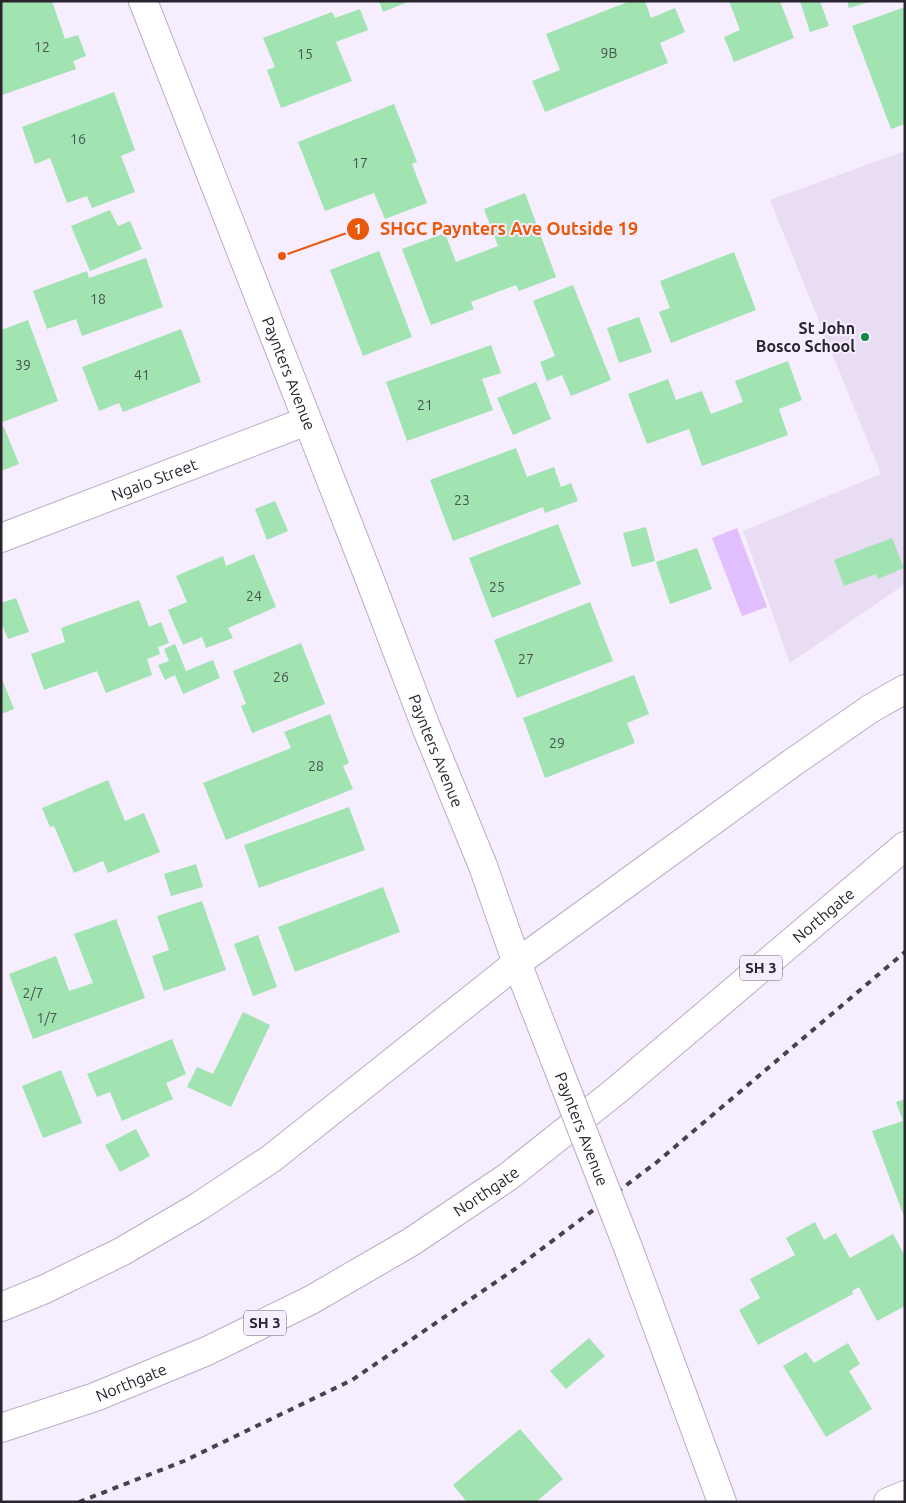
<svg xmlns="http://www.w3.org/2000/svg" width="906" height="1503" viewBox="0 0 906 1503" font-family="Ubuntu,sans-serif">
	<rect width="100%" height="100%" fill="#f6edff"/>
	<path fill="#e8ddf2" d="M 905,151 L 905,584 L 790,663 L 743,531 L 881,474 L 770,200 Z"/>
	<path fill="#e1bfff" d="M 737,528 L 767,607 L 742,616 L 712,538 Z"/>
	<g fill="#a2e3b2">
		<path d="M 1,1 L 52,1 L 65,39 L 78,35 L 86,56 L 73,61 L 76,69 L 2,95 Z"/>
		<path d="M 379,1 L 410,1 L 383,12 Z"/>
		<path d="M 630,1 L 645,1 L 651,18 L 675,8 L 685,32 L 660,43 L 668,63 L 545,112 L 532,81 L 560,70 L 546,34 Z"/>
		<path d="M 729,1 L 780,1 L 794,38 L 734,62 L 724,37 L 740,30 Z"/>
		<path d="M 800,1 L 820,1 L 829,26 L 810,32 Z"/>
		<path d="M 847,1 L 869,1 L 869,2 L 849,8 Z"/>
		<path d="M 905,7 L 905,124 L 891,129 L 852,26 Z"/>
		<path d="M 360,9 L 368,30 L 336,42 L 352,81 L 281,108 L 267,70 L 275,67 L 263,38 L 332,12 L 335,18 Z"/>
		<path d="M 114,92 L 135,150 L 121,156 L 135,192 L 92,208 L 87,196 L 67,203 L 50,158 L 35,164 L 22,127 Z"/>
		<path d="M 394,104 L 417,162 L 412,164 L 427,203 L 385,219 L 374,193 L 325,211 L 298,142 Z"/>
		<path d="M 525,193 L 556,277 L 519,291 L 516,285 L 471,302 L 474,309 L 431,325 L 402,249 L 445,233 L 456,262 L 498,246 L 484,209 Z"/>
		<path d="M 110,210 L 118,226 L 130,221 L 142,249 L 90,271 L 71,226 Z"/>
		<path d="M 379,251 L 412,337 L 363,356 L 330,270 Z"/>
		<path d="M 734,252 L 756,310 L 671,343 L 659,312 L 670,308 L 660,281 Z"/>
		<path d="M 146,258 L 163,307 L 82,336 L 76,319 L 47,329 L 33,291 L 87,271 L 89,278 Z"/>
		<path d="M 573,285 L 611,380 L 571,396 L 562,375 L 547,381 L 540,362 L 555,356 L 533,301 Z"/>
		<path d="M 639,317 L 652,352 L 619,363 L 607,328 Z"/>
		<path d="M 28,320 L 58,401 L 3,422 L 1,418 L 1,330 Z"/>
		<path d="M 181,329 L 201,382 L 123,412 L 119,403 L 99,411 L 82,367 Z"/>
		<path d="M 491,345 L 501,373 L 482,379 L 493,410 L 407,441 L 386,382 Z"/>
		<path d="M 788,361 L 802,400 L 779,409 L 788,435 L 702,466 L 689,429 L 647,444 L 628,394 L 668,379 L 676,400 L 702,391 L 711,414 L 743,402 L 735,381 Z"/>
		<path d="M 536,382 L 551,419 L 513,435 L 497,398 Z"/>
		<path d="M 4,427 L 19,464 L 1,471 L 1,428 Z"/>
		<path d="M 516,448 L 527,477 L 554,467 L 561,487 L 571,483 L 578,501 L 545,513 L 543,507 L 453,541 L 430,480 Z"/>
		<path d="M 275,501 L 288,531 L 267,540 L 255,509 Z"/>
		<path d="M 558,524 L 581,584 L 492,618 L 469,558 Z"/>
		<path d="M 646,527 L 655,561 L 632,567 L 623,533 Z"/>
		<path d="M 892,538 L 904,568 L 878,579 L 876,574 L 844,586 L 834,560 Z"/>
		<path d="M 697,548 L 712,589 L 670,604 L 656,562 Z"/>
		<path d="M 254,554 L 276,607 L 228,628 L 233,638 L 206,648 L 202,637 L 183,645 L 168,610 L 187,602 L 176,576 L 223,556 L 226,566 Z"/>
		<path d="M 16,598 L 29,632 L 8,639 L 1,622 L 1,603 Z"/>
		<path d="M 139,600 L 149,627 L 161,622 L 169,643 L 158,647 L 160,654 L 147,659 L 152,675 L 106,693 L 97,671 L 44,690 L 31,654 L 65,642 L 61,628 Z"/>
		<path d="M 590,602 L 613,661 L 517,698 L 494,640 Z"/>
		<path d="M 301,643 L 325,704 L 252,733 L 241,706 L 246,704 L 233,671 Z"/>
		<path d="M 175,644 L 186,671 L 213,660 L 220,678 L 183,694 L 175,675 L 165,680 L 158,665 L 169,661 L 164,649 Z"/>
		<path d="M 634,675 L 649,714 L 627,723 L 635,743 L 545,778 L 523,718 Z"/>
		<path d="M 1,677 L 14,709 L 1,714 Z"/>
		<path d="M 330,714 L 349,763 L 343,766 L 353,789 L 226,840 L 203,783 L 291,748 L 284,732 Z"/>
		<path d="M 108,780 L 125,821 L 144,813 L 160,852 L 108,873 L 103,861 L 74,873 L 54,826 L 50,827 L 42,808 Z"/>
		<path d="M 349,807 L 365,850 L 259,888 L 244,845 Z"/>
		<path d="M 196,864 L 203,887 L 171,896 L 164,874 Z"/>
		<path d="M 383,887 L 400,932 L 295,972 L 278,927 Z"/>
		<path d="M 202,901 L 226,970 L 164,991 L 152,956 L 169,950 L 157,916 Z"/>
		<path d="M 116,919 L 145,998 L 33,1039 L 9,974 L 56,956 L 69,991 L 93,983 L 74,934 Z"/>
		<path d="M 258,935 L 277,987 L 253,996 L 234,944 Z"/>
		<path d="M 243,1012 L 270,1025 L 231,1107 L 187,1087 L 197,1067 L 213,1074 Z"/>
		<path d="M 172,1039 L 186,1074 L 166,1083 L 173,1099 L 122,1121 L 110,1092 L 97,1097 L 87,1074 Z"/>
		<path d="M 61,1070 L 82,1123 L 43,1138 L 22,1086 Z"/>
		<path d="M 905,1099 L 905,1219 L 872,1131 L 903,1121 L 896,1102 Z"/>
		<path d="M 136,1129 L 150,1156 L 120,1172 L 105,1145 Z"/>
		<path d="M 815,1222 L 824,1240 L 836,1233 L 850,1258 L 893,1234 L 905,1256 L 905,1306 L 877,1321 L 859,1287 L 852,1291 L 853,1294 L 758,1345 L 739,1310 L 760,1298 L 750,1279 L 795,1255 L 786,1238 Z"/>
		<path d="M 589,1338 L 605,1356 L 566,1389 L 550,1371 Z"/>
		<path d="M 848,1343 L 860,1364 L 849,1371 L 872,1409 L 826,1437 L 783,1366 L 806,1352 L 814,1363 Z"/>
		<path d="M 520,1429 L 563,1479 L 536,1502 L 467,1502 L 453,1485 Z"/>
	</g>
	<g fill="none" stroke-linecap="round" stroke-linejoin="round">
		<g stroke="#baacc7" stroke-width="30">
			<g id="minor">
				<path id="s1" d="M 143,1 L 370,580 L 426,727 L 483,866 L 517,963 L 555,1060"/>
				<path id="s2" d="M 1,538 L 307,421"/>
				<path d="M 629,1250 L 722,1502"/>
				<path d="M 888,1502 L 905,1495"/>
			</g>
		</g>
		<g stroke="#baacc7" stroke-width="30">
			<g id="highway">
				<path d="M 1,1307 L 45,1289 L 121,1252 L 198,1207 L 272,1158 L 517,963 L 792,763 L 870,709 L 905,689"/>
				<path id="s3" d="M 1,1428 L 95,1397 L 207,1351 L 311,1300 L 411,1242 L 509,1176 L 617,1090 L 905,846"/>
			</g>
		</g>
		<use href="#minor" stroke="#fff" stroke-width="28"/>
		<use href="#highway" stroke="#fff" stroke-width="28"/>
		<path stroke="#47414c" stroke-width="4" stroke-dasharray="6 6" stroke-linecap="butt" d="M 79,1502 L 184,1461 L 352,1380 L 515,1269 L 657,1162 L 905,952"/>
		<g stroke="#baacc7" stroke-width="30" stroke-linecap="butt">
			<g id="minor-bridge">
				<path id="s4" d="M 555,1060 L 629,1250"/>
			</g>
		</g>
		<use href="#minor-bridge" stroke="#fff" stroke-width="28"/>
	</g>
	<circle fill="#0d8b47" stroke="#f6edff" stroke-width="2" cx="865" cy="337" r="5"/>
	<g text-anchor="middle" stroke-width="4" stroke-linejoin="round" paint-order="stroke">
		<g font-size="14" fill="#47544f">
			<text x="42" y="52">12</text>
			<text x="609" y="58">9B</text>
			<text x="305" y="59">15</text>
			<text x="78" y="144">16</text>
			<text x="360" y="168">17</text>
			<text x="98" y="304">18</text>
			<text x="23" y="370">39</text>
			<text x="142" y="380">41</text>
			<text x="425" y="410">21</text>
			<text x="462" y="505">23</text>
			<text x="497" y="592">25</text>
			<text x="254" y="601">24</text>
			<text x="526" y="664">27</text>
			<text x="281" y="682">26</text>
			<text x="557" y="748">29</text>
			<text x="316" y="771">28</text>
			<text x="33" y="998">2/7</text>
			<text x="47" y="1023">1/7</text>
		</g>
		<g fill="#f6edff" stroke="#66606d" stroke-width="1">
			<rect x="740" y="955.5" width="42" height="25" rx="4"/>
			<rect x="244" y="1310.5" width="42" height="25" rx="4"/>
		</g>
		<g font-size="15" font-weight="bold" fill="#29242e">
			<text x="761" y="973">SH 3</text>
			<text x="265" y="1328">SH 3</text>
		</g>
		<g font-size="16" font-weight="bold" fill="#29242e" stroke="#f6edff" text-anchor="end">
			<text x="855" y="334">St John<tspan x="855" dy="18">Bosco School</tspan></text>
		</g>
		<g font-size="16" fill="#29242e" stroke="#f6edff">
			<text dy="6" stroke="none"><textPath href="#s1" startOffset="400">Paynters Avenue</textPath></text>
			<text dy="6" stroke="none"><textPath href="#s2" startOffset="164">Ngaio Street</textPath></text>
			<text dy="6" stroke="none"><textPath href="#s1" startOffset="805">Paynters Avenue</textPath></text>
			<text dy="6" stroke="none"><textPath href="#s3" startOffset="978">Northgate</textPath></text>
			<text dy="6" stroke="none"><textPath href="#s4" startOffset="74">Paynters Avenue</textPath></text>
			<text dy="6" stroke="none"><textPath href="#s3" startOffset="542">Northgate</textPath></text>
			<text dy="6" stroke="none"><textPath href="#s3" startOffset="138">Northgate</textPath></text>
		</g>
	</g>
	<path fill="none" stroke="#e8590c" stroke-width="2" d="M282 256L358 229"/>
	<g fill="#e8590c" stroke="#f6edff" stroke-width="2">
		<circle cx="282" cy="256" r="5"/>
		<circle cx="358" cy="229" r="12"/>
	</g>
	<g font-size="15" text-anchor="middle" font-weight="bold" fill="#fff">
		<text x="358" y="234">1</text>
	</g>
	<g font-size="18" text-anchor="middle" font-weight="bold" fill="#e8590c" stroke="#f6edff" stroke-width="4" stroke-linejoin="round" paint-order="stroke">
		<text x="509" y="235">SHGC Paynters Ave Outside 19</text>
	</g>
	<rect width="906" height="1503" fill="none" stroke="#29242e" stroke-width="5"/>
</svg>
